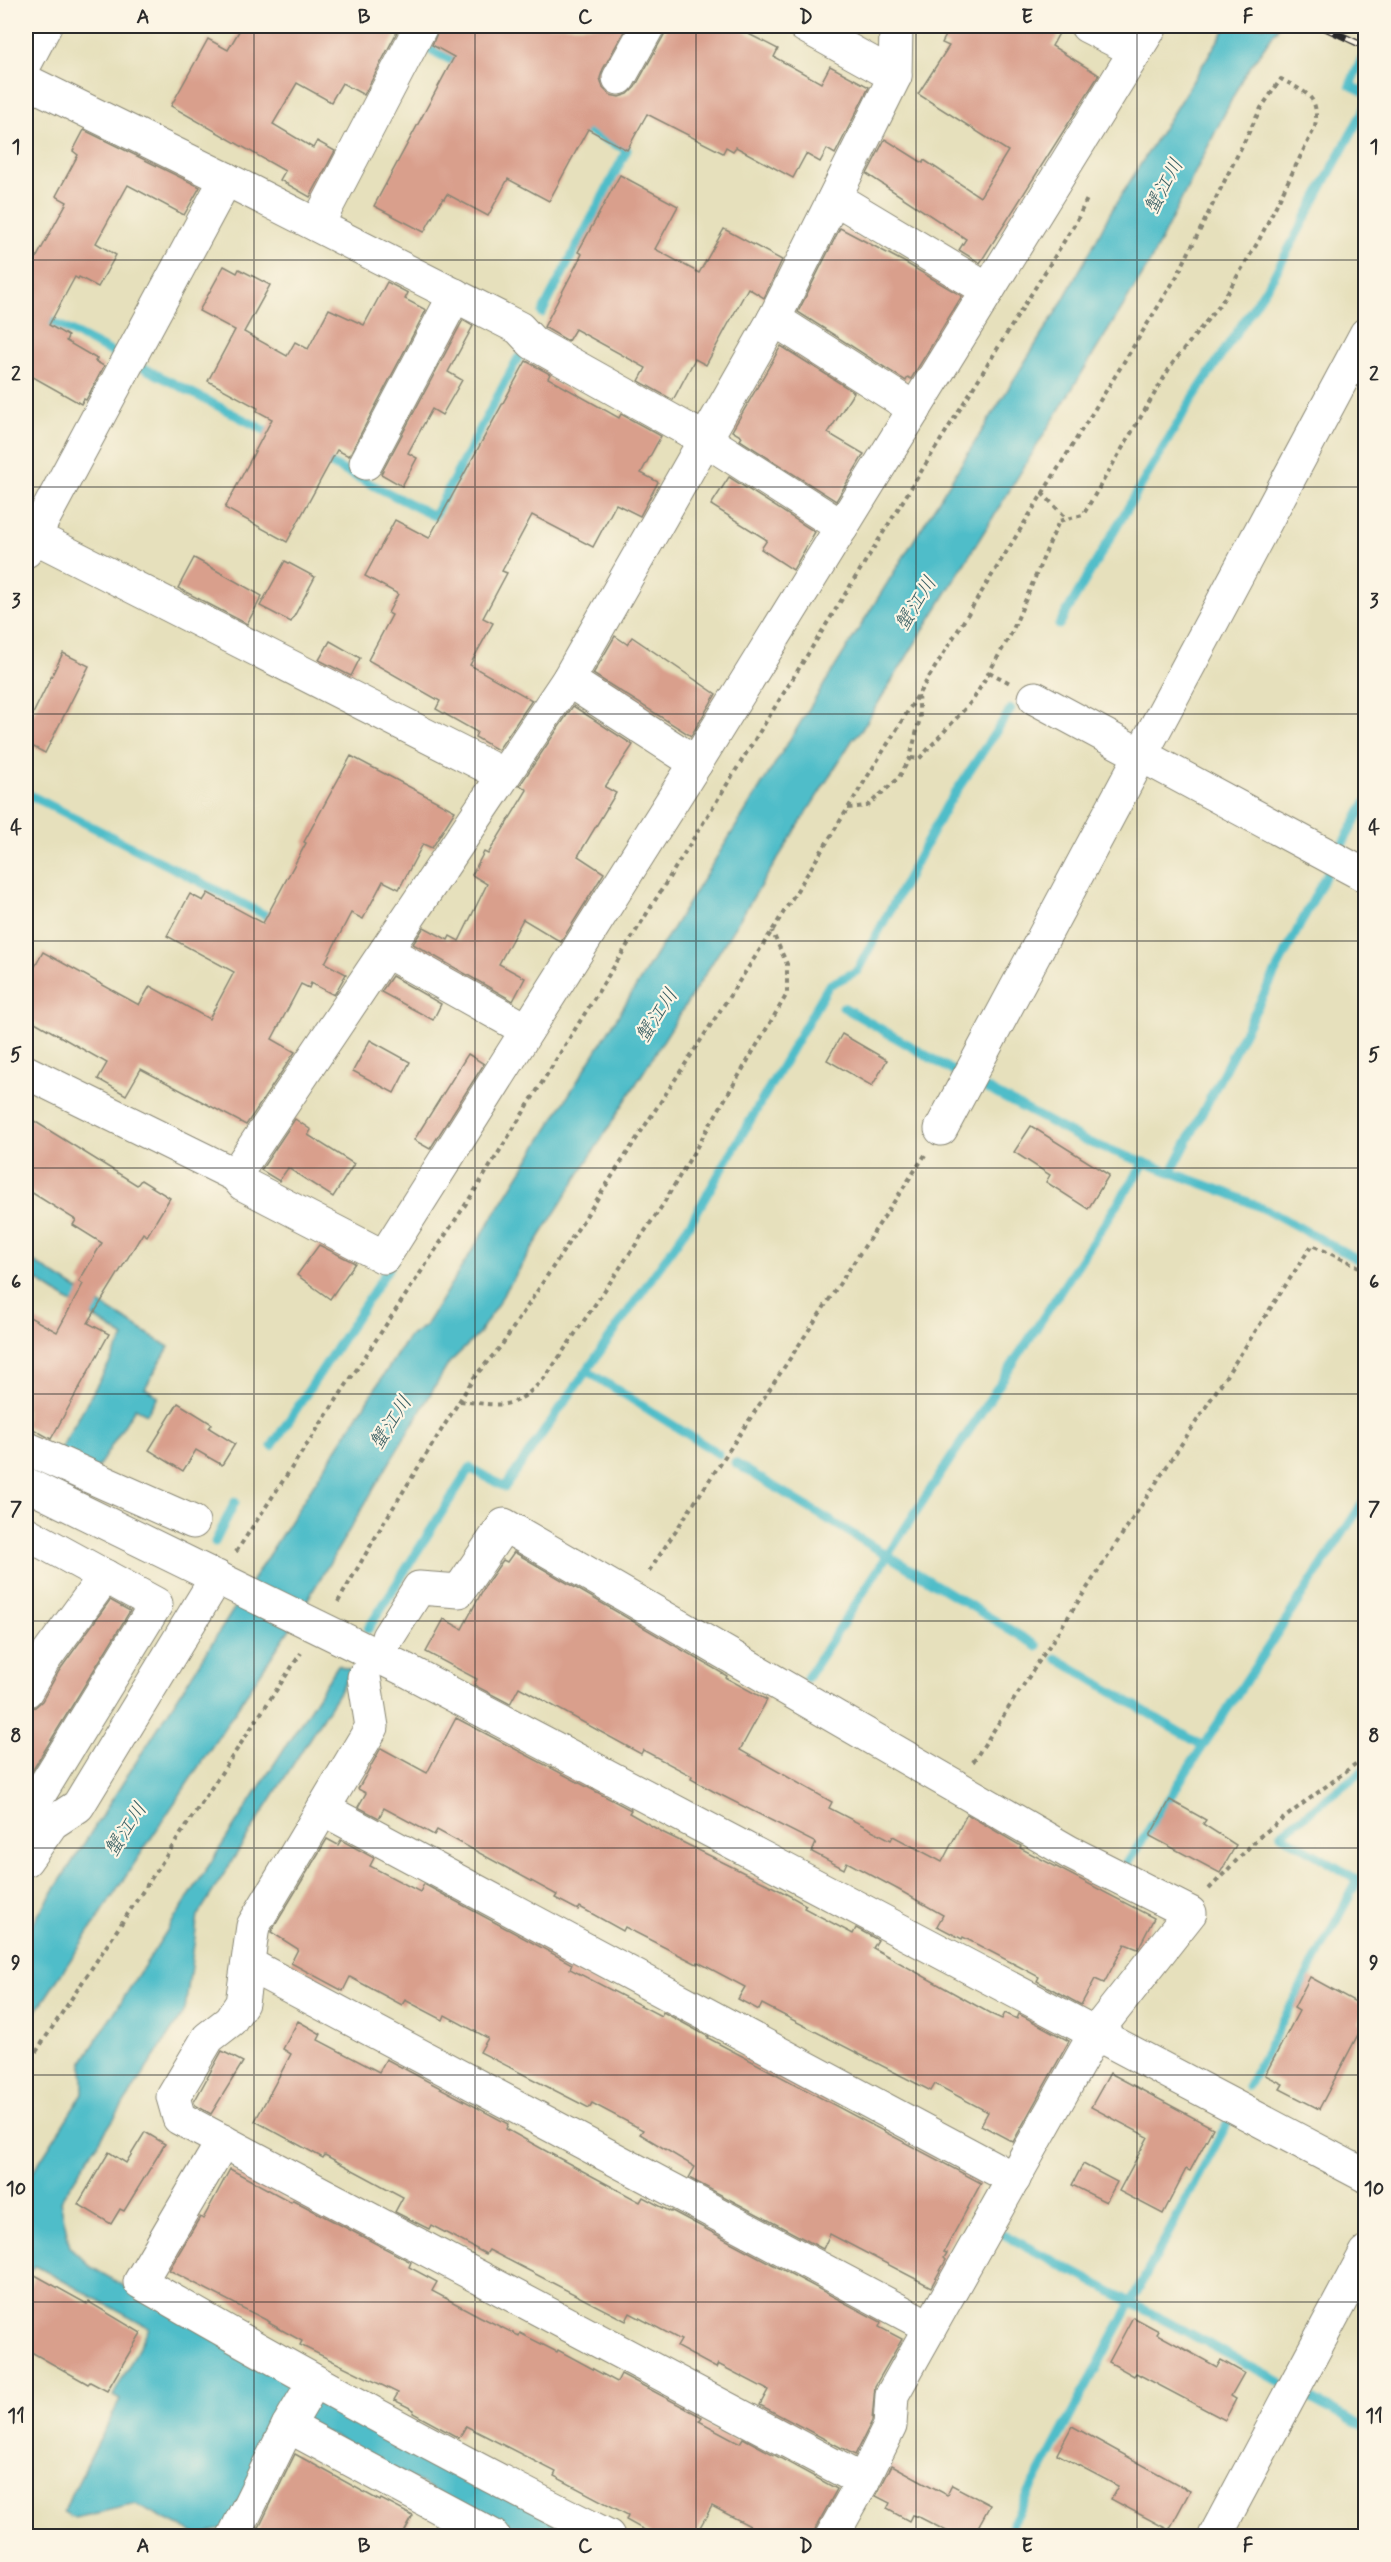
<svg xmlns="http://www.w3.org/2000/svg" width="1391" height="2562" viewBox="0 0 1391 2562" font-family="Mynerve,'Klee One',sans-serif">
	<rect width="100%" height="100%" fill="#fcf5e5"/>
	<filter id="ink" filterUnits="userSpaceOnUse"><feTurbulence type="fractalNoise" baseFrequency=".0167" numOctaves="2"/><feDisplacementMap in="SourceGraphic" scale="12" xChannelSelector="R" yChannelSelector="G"/><feConvolveMatrix kernelMatrix="1 2 1 2 8 2 1 2 1" color-interpolation-filters="sRGB"/></filter>
	<filter id="wash" filterUnits="userSpaceOnUse"><feTurbulence type="fractalNoise" baseFrequency=".008" numOctaves="4" result="noise"/><feDisplacementMap in="SourceGraphic" scale="24" xChannelSelector="R" yChannelSelector="G"/><feGaussianBlur stdDeviation="1.35" result="paint"/><feColorMatrix in="noise" values="0 0 0 0 0 0 0 0 0 0 0 0 0 0 0 0 0 1.4 0 .05"/><feComposite in="paint" operator="in"/></filter>
	<g filter="url(#wash)">
		<rect width="100%" height="100%" fill="#e6e0bc"/>
		<g fill="#50bdc9" stroke="#3e747a" stroke-width="1.5">
			<path d="M 1227,26 L 1279,26 L 1243,77 L 1148,266 L 861,731 L 853,739 L 478,1335 L 449,1363 L 293,1624 L 26,2027 L 26,1934 L 408,1337 L 425,1326 L 1059,307 L 1092,248 L 1110,213 Z"/>
			<path d="M 26,1257 L 169,1347 L 145,1388 L 158,1396 L 147,1414 L 135,1408 L 97,1469 L 60,1450 L 124,1337 L 26,1273 Z"/>
			<path d="M 338,1665 L 352,1671 L 198,1915 L 185,2010 L 60,2201 L 70,2247 L 91,2267 L 171,2313 L 587,2536 L 517,2536 L 285,2410 L 227,2527 L 199,2536 L 136,2504 L 75,2518 L 63,2512 L 120,2400 L 113,2396 L 149,2328 L 36,2266 L 32,2270 L 26,2266 L 26,2183 L 83,2093 L 83,2061 Z"/>
		</g>
		<g fill="none" stroke-linecap="round" stroke-linejoin="round">
			<g stroke="#50bdc9" stroke-width="9">
				<path d="M 422,46 L 463,66"/>
				<path d="M 1361,60 L 1350,85 L 1366,93"/>
				<path d="M 26,308 L 119,356"/>
				<path d="M 542,313 L 627,150 L 576,125"/>
				<path d="M 142,367 L 276,436"/>
				<path d="M 321,459 L 434,516 L 518,358"/>
				<path d="M 1059,625 L 1189,404 L 1274,276 L 1366,106"/>
				<path d="M 26,793 L 265,915"/>
				<path d="M 1343,843 L 1366,802"/>
				<path d="M 843,1007 L 960,1075"/>
				<path d="M 978,1084 L 1085,1141 L 1228,1193 L 1271,1212 L 1366,1264"/>
				<path d="M 1172,1171 L 1327,873"/>
				<path d="M 587,1371 L 719,1454"/>
				<path d="M 272,1446 L 392,1263"/>
				<path d="M 735,1463 L 1037,1646"/>
				<path d="M 215,1542 L 235,1502"/>
				<path d="M 368,1629 L 470,1468 L 505,1487 L 691,1222 L 829,985 L 857,971 L 947,805 L 1011,709"/>
				<path d="M 1056,1658 L 1203,1746 L 1366,1498"/>
				<path d="M 807,1678 L 1145,1162"/>
				<path d="M 1126,1865 L 1203,1746"/>
				<path d="M 1248,2086 L 1358,1880 L 1281,1834 L 1366,1768"/>
				<path d="M 1003,2234 L 1280,2382"/>
				<path d="M 1309,2398 L 1366,2428"/>
				<path d="M 1006,2536 L 1229,2120"/>
			</g>
		</g>
		<g id="blocks">
			<g fill="#d99f8c">
				<path d="M 242,26 L 400,26 L 364,95 L 342,83 L 331,102 L 297,83 L 273,124 L 313,148 L 317,141 L 335,151 L 310,197 L 280,180 L 285,171 L 171,106 L 208,39 L 228,50 Z"/>
				<path d="M 440,26 L 627,26 L 603,69 L 600,78 L 603,88 L 610,95 L 619,97 L 628,94 L 635,87 L 664,35 L 667,26 L 733,26 L 778,49 L 774,57 L 821,83 L 830,66 L 869,87 L 835,154 L 827,149 L 820,162 L 806,154 L 793,178 L 736,147 L 733,151 L 726,147 L 723,153 L 647,114 L 627,150 L 588,129 L 549,201 L 508,179 L 488,216 L 447,194 L 444,199 L 443,198 L 424,232 L 374,206 L 454,57 L 432,45 Z"/>
				<path d="M 951,26 L 1063,26 L 1052,46 L 1099,75 L 980,263 L 959,250 L 966,239 L 867,174 L 885,139 L 923,163 L 924,160 L 980,197 L 1008,151 L 918,94 L 949,46 L 942,43 Z"/>
				<path d="M 84,130 L 200,187 L 184,215 L 128,185 L 96,243 L 116,255 L 98,287 L 79,277 L 78,279 L 75,277 L 49,325 L 68,336 L 66,341 L 97,359 L 95,361 L 104,366 L 86,400 L 84,399 L 81,404 L 26,373 L 26,257 L 34,262 L 67,202 L 56,196 L 78,155 L 73,151 Z"/>
				<path d="M 620,175 L 678,206 L 655,249 L 699,273 L 724,229 L 782,260 L 764,298 L 748,288 L 706,365 L 695,359 L 673,400 L 639,381 L 646,368 L 575,329 L 568,341 L 544,327 L 582,254 L 578,252 Z"/>
				<path d="M 840,228 L 904,262 L 962,296 L 911,379 L 908,377 L 906,381 L 798,312 Z"/>
				<path d="M 224,266 L 237,273 L 239,269 L 270,285 L 244,332 L 287,356 L 295,342 L 308,349 L 329,309 L 364,325 L 387,282 L 408,293 L 405,299 L 426,310 L 349,456 L 337,450 L 287,542 L 225,508 L 272,419 L 257,411 L 258,408 L 208,381 L 235,330 L 199,311 Z"/>
				<path d="M 463,320 L 473,326 L 448,372 L 462,380 L 442,415 L 432,409 L 408,453 L 417,458 L 402,486 L 381,474 Z"/>
				<path d="M 781,346 L 854,392 L 828,433 L 864,454 L 836,501 L 740,440 L 742,437 L 732,431 Z"/>
				<path d="M 526,361 L 550,374 L 548,378 L 619,418 L 621,414 L 661,436 L 641,473 L 658,482 L 640,516 L 616,504 L 593,547 L 532,515 L 502,571 L 507,573 L 483,618 L 493,623 L 470,665 L 532,700 L 498,750 L 475,737 L 477,732 L 436,709 L 440,701 L 368,660 L 392,615 L 388,613 L 398,594 L 365,576 L 395,520 L 429,538 Z"/>
				<path d="M 729,477 L 815,532 L 793,570 L 761,549 L 767,540 L 711,505 Z"/>
				<path d="M 194,558 L 262,596 L 247,624 L 178,588 Z"/>
				<path d="M 285,561 L 315,577 L 291,622 L 260,606 Z"/>
				<path d="M 615,636 L 627,644 L 632,637 L 716,694 L 691,736 L 593,674 Z"/>
				<path d="M 330,641 L 360,658 L 351,676 L 319,660 Z"/>
				<path d="M 63,653 L 89,666 L 45,753 L 26,743 L 26,728 Z"/>
				<path d="M 573,706 L 633,745 L 605,787 L 616,793 L 578,856 L 604,873 L 561,942 L 523,919 L 499,964 L 525,978 L 513,1001 L 413,944 L 424,927 L 448,940 L 450,936 L 459,941 L 487,884 L 472,875 L 484,852 L 488,854 L 527,790 L 520,785 Z"/>
				<path d="M 351,756 L 455,811 L 432,848 L 423,844 L 399,889 L 383,881 L 363,919 L 351,913 L 325,963 L 346,974 L 334,995 L 311,983 L 309,988 L 301,984 L 272,1039 L 295,1052 L 246,1125 L 141,1069 L 126,1095 L 98,1079 L 107,1063 L 26,1017 L 26,983 L 43,952 L 139,1005 L 150,986 L 209,1019 L 234,972 L 167,936 L 190,894 L 203,901 L 208,893 L 263,923 L 306,843 L 304,842 Z"/>
				<path d="M 392,976 L 441,1004 L 433,1020 L 381,992 Z"/>
				<path d="M 842,1034 L 887,1060 L 872,1086 L 827,1060 Z"/>
				<path d="M 370,1040 L 410,1062 L 394,1093 L 353,1071 Z"/>
				<path d="M 468,1054 L 484,1064 L 430,1149 L 414,1140 Z"/>
				<path d="M 26,1116 L 137,1185 L 141,1180 L 170,1198 L 147,1236 L 143,1233 L 88,1323 L 109,1334 L 51,1439 L 26,1425 L 26,1315 L 57,1332 L 83,1284 L 79,1281 L 102,1243 L 73,1225 L 76,1220 L 26,1189 Z"/>
				<path d="M 295,1119 L 311,1130 L 308,1135 L 354,1164 L 333,1197 L 288,1168 L 279,1181 L 261,1170 Z"/>
				<path d="M 1031,1126 L 1109,1175 L 1088,1209 L 1046,1182 L 1050,1175 L 1014,1152 Z"/>
				<path d="M 319,1245 L 355,1263 L 330,1299 L 297,1275 Z"/>
				<path d="M 178,1403 L 212,1424 L 209,1428 L 235,1444 L 222,1465 L 196,1450 L 183,1471 L 149,1450 Z"/>
				<path d="M 514,1552 L 727,1676 L 726,1678 L 767,1700 L 740,1750 L 832,1802 L 829,1808 L 891,1840 L 893,1836 L 942,1862 L 967,1814 L 1021,1846 L 1020,1848 L 1154,1918 L 1138,1949 L 1125,1944 L 1104,1983 L 1095,1979 L 1081,2005 L 1037,1981 L 1039,1977 L 963,1937 L 962,1939 L 937,1926 L 943,1915 L 899,1890 L 847,1862 L 844,1869 L 812,1852 L 816,1843 L 713,1791 L 691,1779 L 692,1776 L 643,1750 L 641,1754 L 519,1687 L 510,1704 L 474,1685 L 477,1679 L 426,1652 L 444,1619 L 462,1629 L 485,1586 L 503,1560 L 507,1562 Z"/>
				<path d="M 110,1600 L 130,1611 L 26,1781 L 26,1710 L 35,1707 L 42,1701 L 59,1671 Z"/>
				<path d="M 456,1718 L 631,1810 L 629,1813 L 664,1833 L 781,1891 L 806,1905 L 804,1908 L 853,1934 L 856,1928 L 878,1940 L 873,1948 L 993,2015 L 1002,2019 L 1005,2013 L 1017,2019 L 1019,2014 L 1069,2041 L 1013,2142 L 981,2125 L 988,2112 L 935,2084 L 931,2091 L 762,2004 L 759,2010 L 738,1999 L 745,1987 L 698,1962 L 697,1964 L 625,1927 L 623,1931 L 580,1907 L 578,1910 L 555,1898 L 557,1895 L 437,1830 L 434,1835 L 384,1808 L 379,1818 L 358,1807 L 366,1793 L 358,1789 L 381,1748 L 427,1773 Z"/>
				<path d="M 1170,1800 L 1206,1820 L 1203,1824 L 1236,1845 L 1220,1873 L 1150,1836 Z"/>
				<path d="M 327,1839 L 338,1845 L 341,1840 L 374,1858 L 370,1866 L 420,1892 L 424,1884 L 433,1889 L 572,1964 L 570,1969 L 661,2016 L 663,2012 L 709,2037 L 708,2038 L 981,2183 L 944,2252 L 947,2253 L 944,2258 L 946,2260 L 931,2287 L 830,2234 L 823,2249 L 689,2178 L 695,2167 L 640,2134 L 643,2130 L 592,2103 L 589,2108 L 480,2052 L 488,2038 L 445,2015 L 443,2020 L 405,2000 L 402,2005 L 350,1977 L 343,1991 L 291,1963 L 298,1949 L 271,1932 Z"/>
				<path d="M 1310,1977 L 1365,2007 L 1359,2023 L 1363,2025 L 1319,2109 L 1280,2089 L 1283,2084 L 1265,2075 L 1299,2011 L 1294,2008 Z"/>
				<path d="M 298,2021 L 321,2034 L 318,2040 L 379,2072 L 386,2059 L 508,2124 L 506,2129 L 555,2156 L 640,2202 L 643,2197 L 671,2212 L 672,2211 L 881,2322 L 879,2327 L 902,2339 L 875,2386 L 872,2421 L 855,2455 L 760,2405 L 768,2390 L 718,2364 L 716,2368 L 677,2347 L 681,2340 L 630,2313 L 626,2321 L 489,2250 L 486,2254 L 431,2225 L 429,2229 L 395,2212 L 403,2197 L 325,2155 L 323,2158 L 255,2121 L 291,2054 L 283,2049 Z"/>
				<path d="M 222,2051 L 243,2062 L 211,2114 L 195,2105 L 194,2102 Z"/>
				<path d="M 1110,2073 L 1213,2128 L 1190,2171 L 1186,2169 L 1163,2214 L 1119,2191 L 1148,2137 L 1091,2107 Z"/>
				<path d="M 145,2132 L 165,2144 L 124,2211 L 120,2209 L 111,2224 L 78,2204 L 109,2152 L 126,2163 Z"/>
				<path d="M 1083,2164 L 1117,2182 L 1106,2202 L 1072,2185 Z"/>
				<path d="M 230,2169 L 291,2202 L 293,2200 L 411,2262 L 409,2267 L 437,2282 L 432,2291 L 481,2317 L 519,2336 L 520,2333 L 557,2352 L 558,2350 L 617,2382 L 621,2374 L 702,2417 L 699,2421 L 740,2443 L 743,2438 L 837,2489 L 816,2527 L 813,2536 L 769,2536 L 712,2506 L 695,2536 L 655,2536 L 626,2520 L 628,2515 L 554,2476 L 556,2472 L 466,2426 L 459,2438 L 413,2413 L 414,2410 L 394,2400 L 398,2393 L 300,2345 L 302,2341 L 269,2323 L 270,2322 L 169,2270 L 200,2217 L 203,2219 Z"/>
				<path d="M 35,2275 L 87,2304 L 89,2302 L 141,2333 L 107,2391 L 90,2382 L 88,2384 L 26,2349 L 26,2292 Z"/>
				<path d="M 1133,2317 L 1159,2331 L 1157,2334 L 1217,2367 L 1221,2360 L 1244,2373 L 1231,2396 L 1236,2399 L 1225,2420 L 1136,2373 L 1134,2376 L 1109,2362 Z"/>
				<path d="M 1072,2426 L 1190,2491 L 1169,2530 L 1111,2499 L 1118,2486 L 1057,2454 Z"/>
				<path d="M 295,2454 L 380,2501 L 381,2499 L 413,2516 L 402,2536 L 255,2536 Z"/>
				<path d="M 892,2465 L 947,2495 L 952,2485 L 990,2505 L 973,2536 L 956,2536 L 921,2518 L 912,2515 L 909,2521 L 887,2509 L 890,2503 L 876,2496 Z"/>
			</g>
		</g>
	</g>
	<g filter="url(#ink)">
		<use href="#blocks" fill-opacity="0" stroke="#888674" stroke-width="1.5"/>
		<g fill="none" stroke-linecap="round" stroke-linejoin="round">
			<g stroke="#888674" stroke-width="35">
				<g id="minor">
					<path d="M 1087,26 L 1136,51"/>
					<path d="M 26,62 L 45,26"/>
					<path d="M 895,76 L 896,26"/>
					<path d="M 619,78 L 648,26"/>
					<path d="M 26,81 L 226,179 L 519,328 L 533,343 L 706,440 L 842,527"/>
					<path d="M 835,198 L 988,290"/>
					<path d="M 317,225 L 421,26"/>
					<path d="M 774,319 L 915,409"/>
					<path d="M 366,463 L 455,295"/>
					<path d="M 33,536 L 504,775"/>
					<path d="M 26,551 L 226,179"/>
					<path d="M 568,680 L 696,763"/>
					<path d="M 1035,698 L 1366,876"/>
					<path d="M 386,951 L 527,1030"/>
					<path d="M 26,1072 L 235,1175 L 243,1184 L 384,1257 L 696,763 L 1151,26"/>
					<path d="M 941,1129 L 1366,334"/>
					<path d="M 235,1175 L 568,680 L 774,319 L 895,76 L 805,26"/>
					<path d="M 26,1448 L 193,1522"/>
					<path d="M 26,1484 L 406,1670 L 1366,2176"/>
					<path d="M 26,1533 L 156,1604 L 26,1816"/>
					<path d="M 388,1637 L 419,1588 L 459,1591 L 504,1525 L 1069,1852 L 1190,1913 L 1096,2032 L 892,2395 L 890,2426 L 863,2481 L 832,2536"/>
					<path d="M 364,1677 L 372,1727 L 253,1926 L 242,2003 L 230,2021 L 208,2038 L 173,2097 L 179,2118 L 863,2481"/>
					<path d="M 26,1691 L 43,1661 L 105,1576"/>
					<path d="M 323,1809 L 1014,2179"/>
					<path d="M 26,1860 L 52,1823 L 78,1806 L 217,1577"/>
					<path d="M 248,1964 L 930,2327"/>
					<path d="M 223,2141 L 140,2282 C 294,2371 449,2457 608,2536"/>
					<path d="M 288,2426 L 493,2536"/>
					<path d="M 234,2536 L 288,2426 L 314,2382"/>
					<path d="M 1215,2536 L 1366,2253"/>
				</g>
			</g>
			<g stroke="#888674" stroke-width="4" stroke-dasharray="4.5 4.5" stroke-linecap="butt">
				<path d="M 1042,493 L 1067,519"/>
				<path d="M 989,672 L 1010,683"/>
				<path d="M 848,808 L 867,806 L 898,779 L 910,758 L 920,718 L 918,695"/>
				<path d="M 460,1401 C 505,1406 514,1411 547,1375 L 662,1206 L 787,994 L 787,964 L 772,931"/>
				<path d="M 236,1552 L 479,1184 L 1076,222 L 1087,199"/>
				<path d="M 649,1571 L 925,1155"/>
				<path d="M 338,1602 L 383,1524 L 475,1376 L 502,1345 L 772,931 L 1177,276 L 1261,108 L 1281,79 C 1306,93 1320,95 1315,127 L 1258,242 L 1221,303 L 1172,364 L 1083,515 L 1059,521 L 1011,634 L 973,700 L 919,759 L 910,758"/>
				<path d="M 973,1762 L 1312,1245 L 1366,1270"/>
				<path d="M 1209,1889 L 1259,1837 L 1366,1756"/>
				<path d="M 26,2067 L 301,1653"/>
			</g>
			<use href="#minor" stroke="#fff" stroke-width="33"/>
			<g stroke="#2b2b2b" stroke-width="7">
				<g id="rail">
					<path d="M 1321,26 L 1366,47"/>
					<path d="M 1364,26 L 1366,26"/>
				</g>
			</g>
			<use href="#rail" stroke="#fcf5e5" stroke-width="4.5" stroke-dasharray="14" stroke-linecap="butt"/>
		</g>
	</g>
	<path fill="none" stroke="#2b2b2b" stroke-width="1.5" stroke-opacity="0.55" d="M 254,26 L 254,2536M 475,26 L 475,2536M 696,26 L 696,2536M 916,26 L 916,2536M 1137,26 L 1137,2536M 26,260 L 1366,260M 26,487 L 1366,487M 26,714 L 1366,714M 26,941 L 1366,941M 26,1168 L 1366,1168M 26,1394 L 1366,1394M 26,1621 L 1366,1621M 26,1848 L 1366,1848M 26,2075 L 1366,2075M 26,2302 L 1366,2302"/>
	<g text-anchor="middle" stroke-width="4.5" stroke-linejoin="round" paint-order="stroke">
		<g font-size="20" font-style="italic" fill="#385e62" stroke="#fcf5e5">
			<text transform="translate(1163 186) rotate(-62)" y="7">蟹江川</text>
			<text transform="translate(915 603) rotate(-58)" y="7">蟹江川</text>
			<text transform="translate(656 1015) rotate(-57)" y="7">蟹江川</text>
			<text transform="translate(390 1422) rotate(-57)" y="7">蟹江川</text>
			<text transform="translate(125 1829) rotate(-57)" y="7">蟹江川</text>
		</g>
	</g>
	<rect width="1391" height="2562" fill="none" stroke="#fcf5e5" stroke-width="66"/>
	<rect x="33" y="33" width="1325" height="2496" fill="none" stroke="#2b2b2b" stroke-width="2"/>
	<g font-size="20" text-anchor="middle" font-weight="bold" fill="#2b2b2b">
		<text x="143" y="23">A</text>
		<text x="364" y="23">B</text>
		<text x="585" y="23">C</text>
		<text x="806" y="23">D</text>
		<text x="1027" y="23">E</text>
		<text x="1248" y="23">F</text>
		<text x="16" y="153">1</text>
		<text x="1374" y="153">1</text>
		<text x="16" y="380">2</text>
		<text x="1374" y="380">2</text>
		<text x="16" y="607">3</text>
		<text x="1374" y="607">3</text>
		<text x="16" y="834">4</text>
		<text x="1374" y="834">4</text>
		<text x="16" y="1061">5</text>
		<text x="1374" y="1061">5</text>
		<text x="16" y="1288">6</text>
		<text x="1374" y="1288">6</text>
		<text x="16" y="1515">7</text>
		<text x="1374" y="1515">7</text>
		<text x="16" y="1742">8</text>
		<text x="1374" y="1742">8</text>
		<text x="16" y="1969">9</text>
		<text x="1374" y="1969">9</text>
		<text x="16" y="2195">10</text>
		<text x="1374" y="2195">10</text>
		<text x="16" y="2422">11</text>
		<text x="1374" y="2422">11</text>
		<text x="143" y="2552">A</text>
		<text x="364" y="2552">B</text>
		<text x="585" y="2552">C</text>
		<text x="806" y="2552">D</text>
		<text x="1027" y="2552">E</text>
		<text x="1248" y="2552">F</text>
	</g>
</svg>
